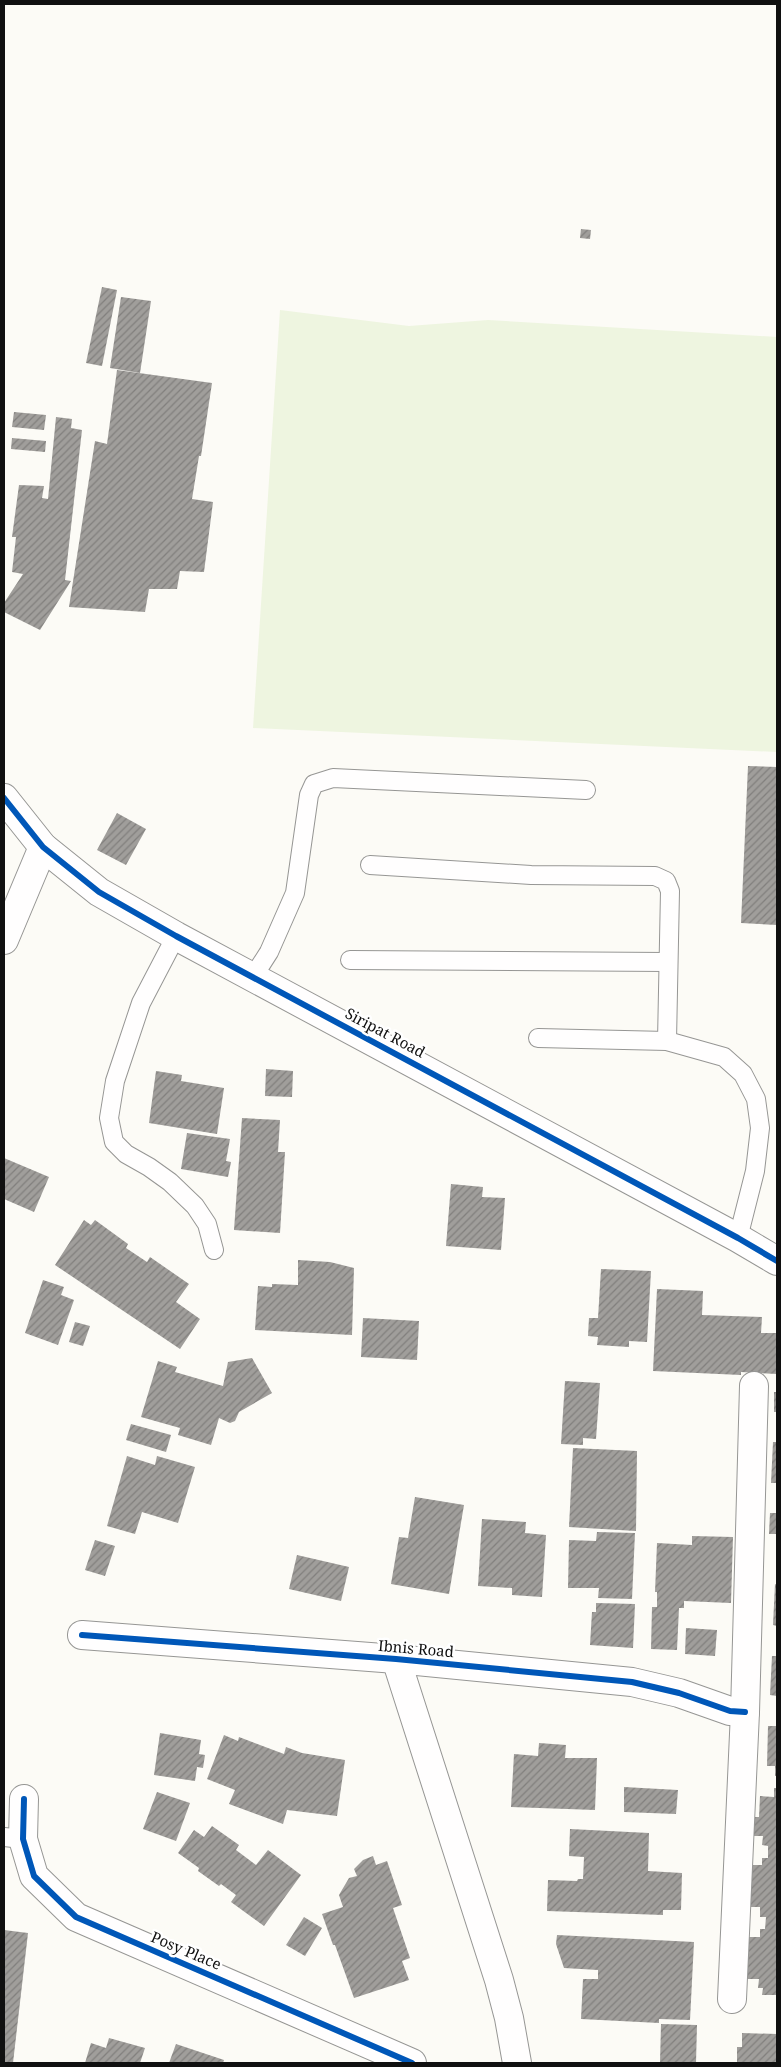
<svg xmlns="http://www.w3.org/2000/svg" width="781" height="2067" viewBox="0 0 781 2067" font-family="'Noto Serif',serif">
	<defs>
		<pattern id="building-hatch" width="6" height="6" patternUnits="userSpaceOnUse" patternTransform="scale(1.25)"><rect width="6" height="6" fill="#a09e9b"/><path d="M-1 1l2-2M0 6l6-6M5 7l2-2" fill="none" stroke="#817f7d"/></pattern>
	</defs>
	<rect width="100%" height="100%" fill="#fcfbf6"/>
	<path fill="#eef5e0" d="M 280,310 L 409,326 L 488,320 L 777,337 L 777,752 L 253,728 Z"/>
	<g fill="url(#building-hatch)">
		<path d="M 581,229 L 591,230 L 590,239 L 580,238 Z"/>
		<path d="M 102,287 L 117,290 L 102,366 L 86,363 Z"/>
		<path d="M 121,297 L 151,301 L 140,373 L 110,368 Z"/>
		<path d="M 117,370 L 212,383 L 201,456 L 199,456 L 192,499 L 213,502 L 204,572 L 180,571 L 177,589 L 149,589 L 145,612 L 69,607 L 95,441 L 107,444 Z"/>
		<path d="M 14,412 L 46,415 L 44,430 L 12,427 Z"/>
		<path d="M 56,417 L 72,419 L 71,428 L 82,430 L 65,580 L 71,581 L 40,630 L 4,612 L 4,603 L 23,574 L 12,572 L 16,537 L 12,537 L 19,485 L 44,486 L 42,498 L 48,499 Z"/>
		<path d="M 12,438 L 46,441 L 45,452 L 11,449 Z"/>
		<path d="M 748,766 L 777,767 L 777,925 L 741,923 Z"/>
		<path d="M 117,813 L 146,829 L 126,865 L 97,850 Z"/>
		<path d="M 266,1069 L 293,1071 L 292,1097 L 265,1096 Z"/>
		<path d="M 156,1071 L 182,1075 L 181,1081 L 224,1088 L 217,1134 L 149,1123 Z"/>
		<path d="M 242,1118 L 280,1120 L 278,1152 L 285,1152 L 280,1233 L 234,1230 Z"/>
		<path d="M 187,1133 L 230,1139 L 226,1161 L 231,1162 L 228,1177 L 181,1169 Z"/>
		<path d="M 4,1158 L 49,1177 L 34,1212 L 4,1199 Z"/>
		<path d="M 451,1184 L 483,1187 L 482,1197 L 505,1198 L 501,1250 L 446,1246 Z"/>
		<path d="M 84,1220 L 91,1225 L 95,1220 L 128,1244 L 126,1248 L 147,1262 L 150,1257 L 189,1284 L 176,1302 L 200,1319 L 180,1349 L 55,1265 Z"/>
		<path d="M 298,1260 L 330,1262 L 354,1268 L 352,1335 L 255,1330 L 258,1286 L 272,1287 L 272,1284 L 298,1285 Z"/>
		<path d="M 601,1269 L 651,1271 L 647,1342 L 629,1341 L 629,1347 L 597,1345 L 598,1337 L 588,1336 L 589,1318 L 598,1318 Z"/>
		<path d="M 43,1280 L 64,1287 L 61,1295 L 74,1300 L 58,1345 L 25,1333 Z"/>
		<path d="M 657,1289 L 703,1291 L 702,1315 L 762,1317 L 761,1333 L 777,1333 L 777,1374 L 741,1372 L 741,1375 L 653,1371 Z"/>
		<path d="M 363,1318 L 419,1321 L 417,1360 L 361,1357 Z"/>
		<path d="M 75,1322 L 90,1326 L 83,1346 L 69,1342 Z"/>
		<path d="M 252,1358 L 272,1393 L 239,1412 L 235,1421 L 230,1423 L 219,1418 L 211,1445 L 178,1435 L 180,1428 L 141,1417 L 158,1361 L 177,1367 L 175,1372 L 223,1386 L 228,1362 Z"/>
		<path d="M 565,1381 L 600,1383 L 596,1439 L 583,1438 L 583,1445 L 561,1444 Z"/>
		<rect x="774" y="1392" width="3" height="20"/>
		<path d="M 131,1424 L 171,1435 L 166,1452 L 126,1440 Z"/>
		<path d="M 773,1442 L 777,1442 L 777,1483 L 771,1483 Z"/>
		<path d="M 573,1448 L 637,1451 L 636,1531 L 569,1527 Z"/>
		<path d="M 127,1456 L 155,1465 L 157,1456 L 195,1467 L 178,1523 L 142,1512 L 135,1534 L 107,1526 Z"/>
		<path d="M 415,1497 L 464,1505 L 449,1594 L 391,1584 L 399,1537 L 408,1538 Z"/>
		<path d="M 770,1513 L 777,1513 L 777,1534 L 769,1534 Z"/>
		<path d="M 482,1519 L 526,1522 L 525,1533 L 546,1535 L 542,1597 L 512,1595 L 512,1588 L 478,1586 Z"/>
		<path d="M 597,1532 L 635,1533 L 632,1599 L 598,1598 L 599,1588 L 568,1588 L 569,1540 L 596,1541 Z"/>
		<path d="M 692,1536 L 733,1537 L 731,1603 L 684,1601 L 684,1608 L 679,1608 L 677,1650 L 651,1649 L 652,1607 L 657,1607 L 657,1592 L 655,1592 L 657,1543 L 692,1545 Z"/>
		<path d="M 95,1540 L 115,1546 L 105,1576 L 85,1570 Z"/>
		<path d="M 297,1555 L 349,1567 L 341,1601 L 289,1589 Z"/>
		<path d="M 775,1584 L 777,1585 L 777,1626 L 773,1625 Z"/>
		<path d="M 596,1603 L 635,1604 L 633,1648 L 590,1645 L 592,1612 L 596,1612 Z"/>
		<path d="M 686,1628 L 717,1630 L 715,1656 L 685,1654 Z"/>
		<path d="M 772,1656 L 777,1656 L 777,1696 L 770,1695 Z"/>
		<path d="M 768,1726 L 777,1726 L 777,1776 L 775,1776 L 775,1766 L 767,1766 Z"/>
		<path d="M 160,1733 L 201,1740 L 199,1754 L 205,1755 L 203,1768 L 197,1767 L 195,1781 L 154,1775 Z"/>
		<path d="M 224,1735 L 238,1741 L 239,1737 L 284,1754 L 286,1747 L 302,1753 L 345,1760 L 337,1816 L 287,1810 L 283,1824 L 229,1804 L 235,1790 L 207,1779 Z"/>
		<path d="M 539,1743 L 566,1745 L 565,1758 L 597,1758 L 595,1810 L 511,1807 L 514,1754 L 538,1756 Z"/>
		<path d="M 624,1787 L 678,1790 L 676,1814 L 624,1812 Z"/>
		<path d="M 774,1788 L 777,1788 L 777,1995 L 762,1995 L 763,1988 L 758,1988 L 759,1979 L 746,1979 L 748,1937 L 760,1937 L 760,1929 L 765,1929 L 766,1917 L 760,1917 L 760,1907 L 749,1907 L 751,1865 L 762,1865 L 762,1858 L 768,1858 L 768,1846 L 762,1845 L 763,1836 L 752,1836 L 752,1817 L 759,1817 L 760,1796 L 774,1797 Z"/>
		<path d="M 157,1792 L 190,1803 L 176,1841 L 143,1829 Z"/>
		<path d="M 212,1826 L 239,1845 L 236,1850 L 256,1865 L 268,1850 L 301,1875 L 264,1926 L 231,1902 L 236,1895 L 221,1884 L 219,1886 L 198,1871 L 199,1868 L 178,1853 L 194,1830 L 204,1837 Z"/>
		<path d="M 570,1829 L 649,1833 L 648,1871 L 682,1873 L 681,1910 L 663,1910 L 663,1915 L 547,1911 L 548,1880 L 577,1881 L 578,1879 L 583,1879 L 584,1857 L 569,1856 Z"/>
		<path d="M 373,1856 L 376,1865 L 387,1861 L 402,1905 L 393,1908 L 410,1958 L 402,1961 L 409,1980 L 354,1998 L 335,1945 L 333,1945 L 322,1914 L 343,1907 L 339,1895 L 349,1878 L 357,1876 L 354,1869 L 363,1860 Z"/>
		<path d="M 304,1917 L 322,1928 L 305,1956 L 286,1945 Z"/>
		<path d="M 4,1930 L 28,1933 L 13,2063 L 4,2063 Z"/>
		<path d="M 557,1935 L 694,1942 L 690,2020 L 659,2019 L 659,2023 L 581,2019 L 583,1979 L 598,1979 L 598,1970 L 564,1968 L 556,1944 Z"/>
		<path d="M 661,2024 L 697,2025 L 696,2063 L 660,2063 Z"/>
		<path d="M 742,2033 L 777,2034 L 777,2063 L 737,2063 L 737,2047 L 742,2047 Z"/>
		<path d="M 109,2038 L 145,2048 L 140,2063 L 85,2063 L 91,2043 L 106,2048 Z"/>
		<path d="M 176,2044 L 224,2060 L 223,2063 L 169,2063 Z"/>
	</g>
	<g fill="none" stroke-linecap="round" stroke-linejoin="round">
		<g stroke="#969694" stroke-width="20">
			<g id="service">
				<path d="M 370,865 L 531,875 L 655,876 L 666,881 L 670,891 L 667,1041"/>
				<path d="M 176,936 L 141,1003 L 115,1081 L 109,1118 L 114,1142 L 126,1154 L 149,1167 L 170,1182 L 195,1206 L 207,1224 L 214,1250"/>
				<path d="M 350,960 L 668,962"/>
				<path d="M 253,977 L 269,952 L 295,893 L 309,795 L 314,784 L 333,778 L 586,790"/>
				<path d="M 538,1038 L 667,1041 L 724,1057 L 743,1074 L 756,1099 L 760,1128 L 755,1171 L 738,1238"/>
				<path d="M 4,1837 L 23,1839"/>
			</g>
		</g>
		<g stroke="#969694" stroke-width="30">
			<g id="minor">
				<path d="M 4,798 L 43,847 L 99,892 L 176,936 L 738,1238 L 777,1261"/>
				<path d="M 4,940 L 43,847"/>
				<path d="M 82,1635 L 396,1659 L 632,1682 L 679,1693 L 730,1711 L 745,1712"/>
				<path d="M 396,1659 L 499,1980 L 509,2018 L 517,2063"/>
				<path d="M 24,1799 L 23,1839 L 34,1876 L 76,1917 L 412,2063"/>
				<path d="M 732,1999 L 745,1712 L 754,1386"/>
			</g>
		</g>
		<use href="#service" stroke="#fffefe" stroke-width="18"/>
		<use href="#minor" stroke="#fffefe" stroke-width="28"/>
		<g stroke="#fff" stroke-width="9">
			<g id="cycleway">
				<path d="M 4,798 L 43,847 L 99,892 L 176,936 L 738,1238 L 777,1261"/>
				<path d="M 82,1635 L 396,1659 L 632,1682 L 679,1693 L 730,1711 L 745,1712"/>
				<path d="M 24,1799 L 23,1839 L 34,1876 L 76,1917 L 412,2063"/>
			</g>
		</g>
		<use href="#cycleway" stroke="#0057b8" stroke-width="6"/>
	</g>
	<g text-anchor="middle" stroke-width="5" stroke-linejoin="round" paint-order="stroke">
		<g font-size="15" fill="#101010" stroke="#fff">
			<text transform="translate(385 1033) rotate(28)" y="5">Siripat Road</text>
			<text transform="translate(416 1649) rotate(5)" y="5">Ibnis Road</text>
			<text transform="translate(186 1951) rotate(23)" y="5">Posy Place</text>
		</g>
	</g>
	<rect width="781" height="2067" fill="none" stroke="#101010" stroke-width="10"/>
</svg>
